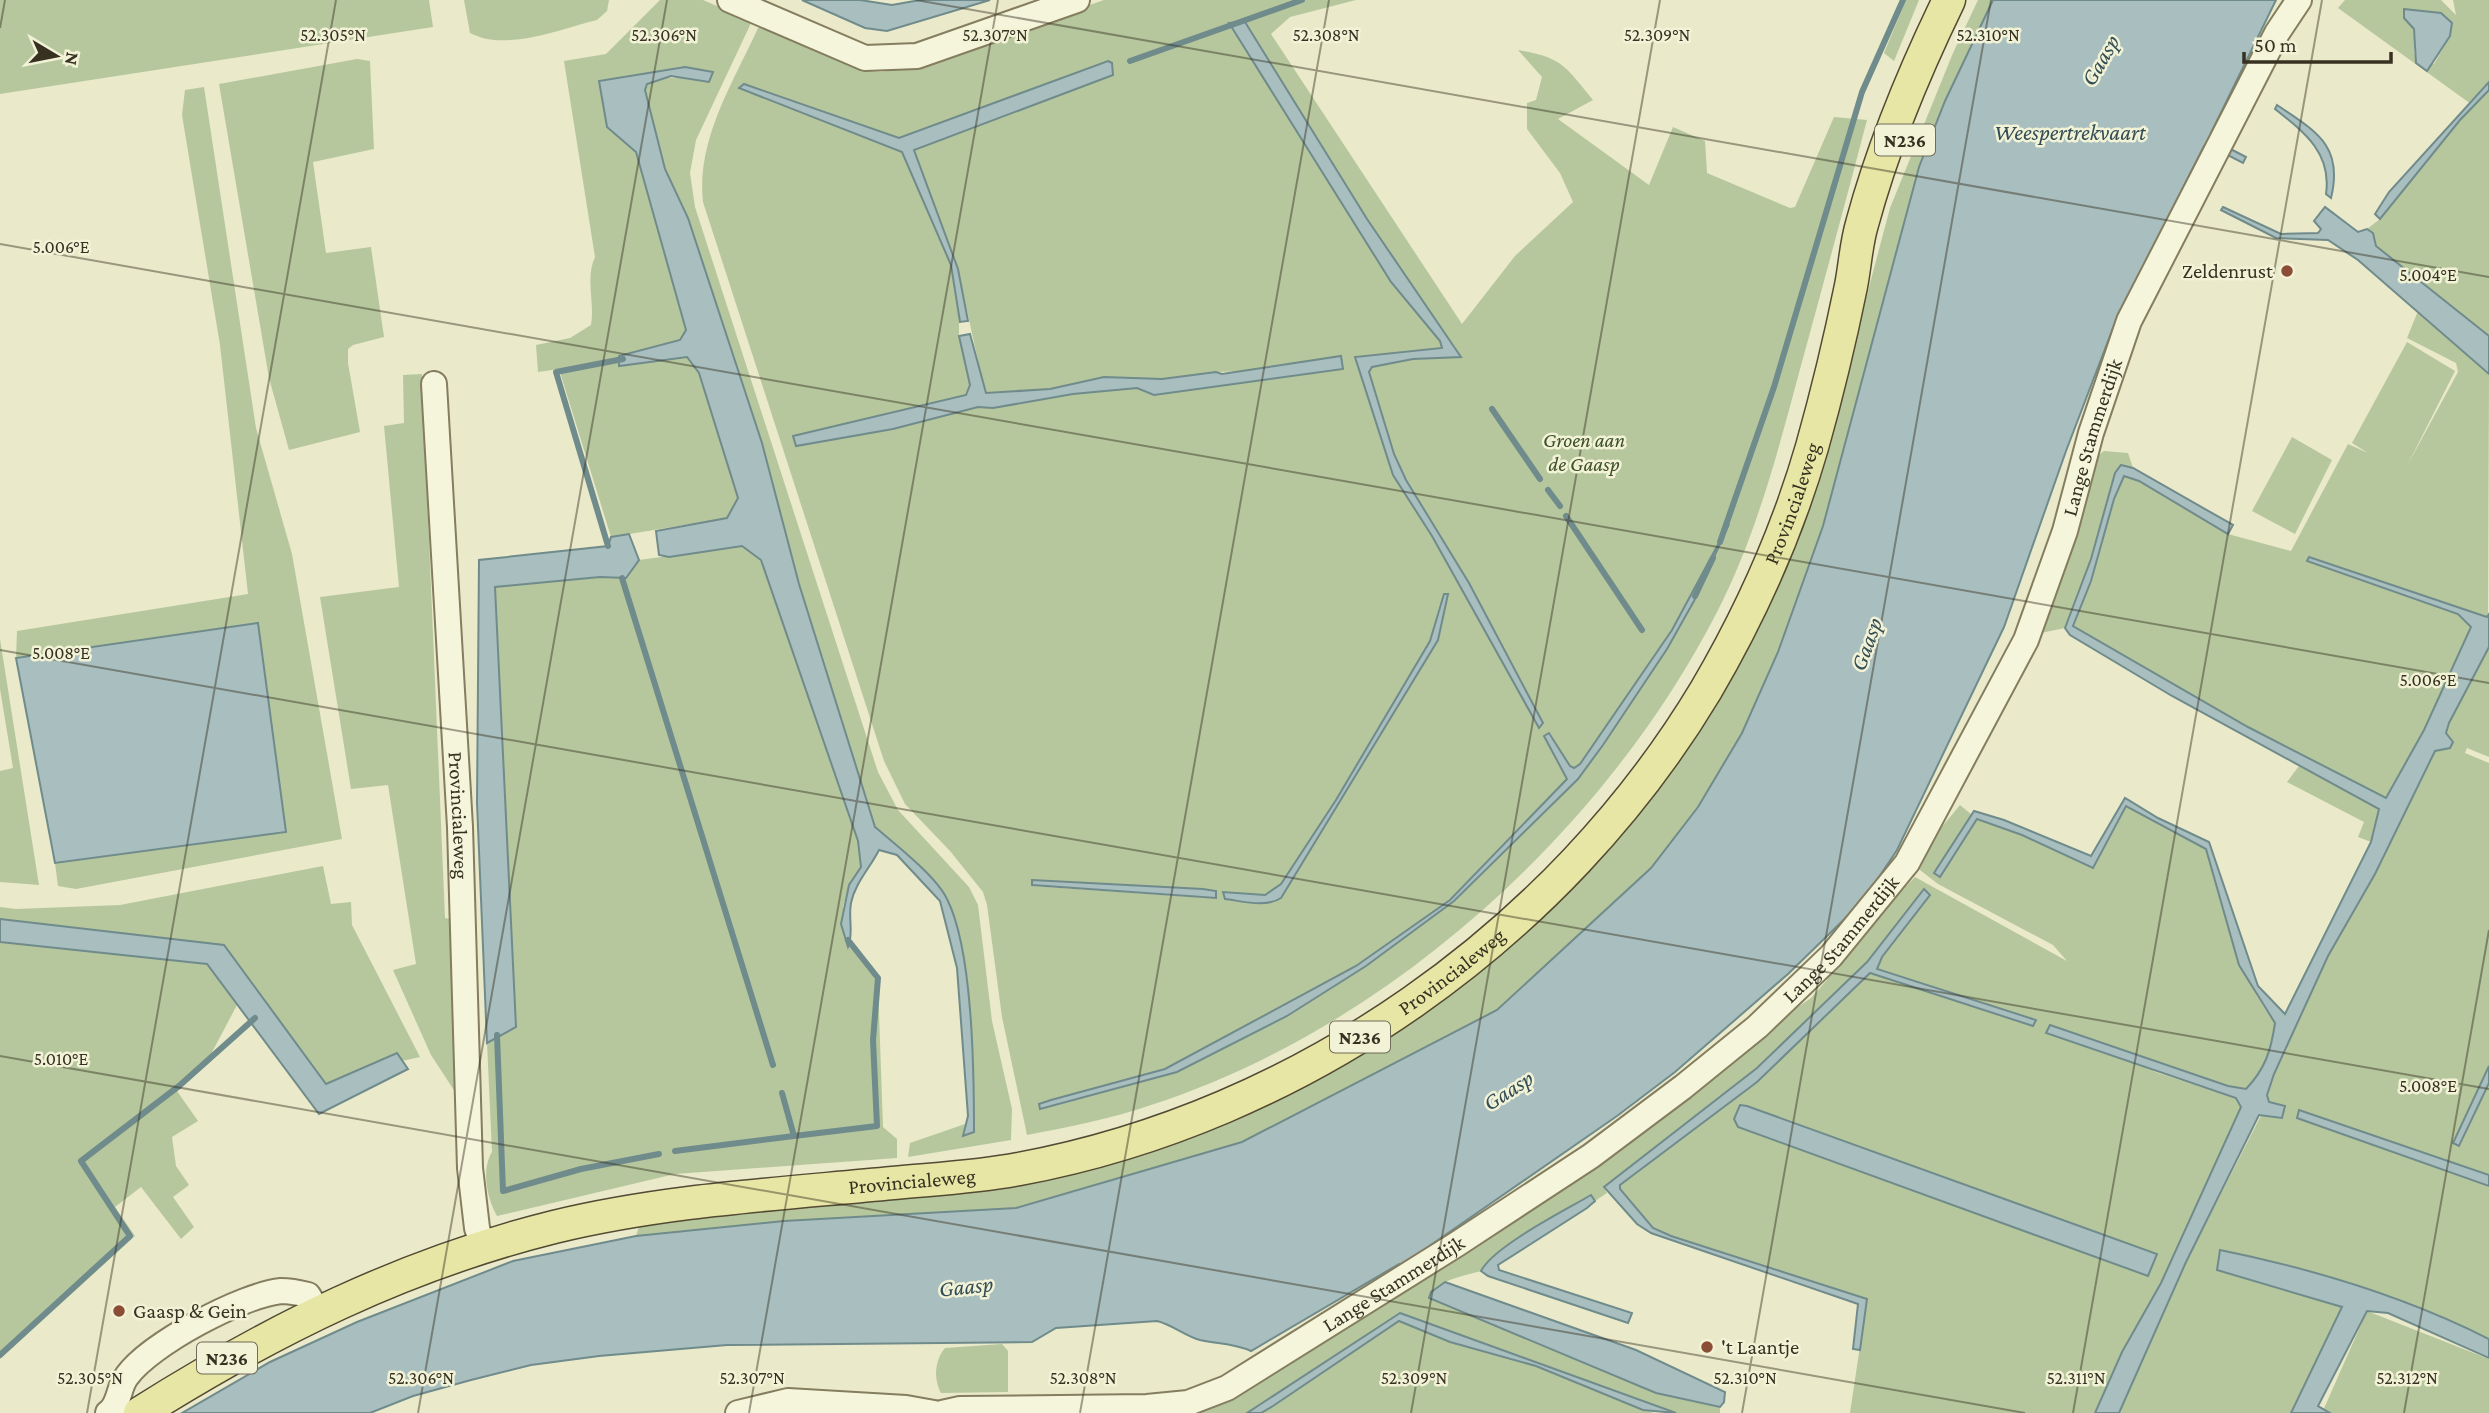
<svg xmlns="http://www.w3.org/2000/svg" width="2489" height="1413" viewBox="0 0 2489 1413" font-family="'Crimson Pro',serif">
	<rect width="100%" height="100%" fill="#eae9c9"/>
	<g fill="#b6c79d" fill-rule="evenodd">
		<path d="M 0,0 L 429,0 L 433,27 L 0,94 Z"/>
		<path d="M 464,0 L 609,0 L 607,11 L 597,20 C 560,29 506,52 470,33 Z"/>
		<path d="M 660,0 L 703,0 L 752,21 L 696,140 L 690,173 L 695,207 L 878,772 L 898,810 L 969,887 L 978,905 L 992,1021 L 1012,1109 L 1011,1140 L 908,1157 L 910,1143 L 965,1124 L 963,1135 L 974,1132 C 972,1069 974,953 947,899 C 936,876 895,843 875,827 L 799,584 L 762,443 L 665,169 L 645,90 L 647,84 L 659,78 L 688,78 L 685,67 L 600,81 L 607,127 L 636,152 L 686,330 L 680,340 L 619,356 L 619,366 L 686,356 L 699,373 L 738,498 L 727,518 L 611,537 L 559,369 L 538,372 L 536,345 L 570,338 L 591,325 C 595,303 585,278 595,257 L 564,61 L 606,54 Z"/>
		<path d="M 1104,0 L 1356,0 L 1290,17 L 1271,34 L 1462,324 L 1515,256 L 1573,202 L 1560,173 L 1527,129 L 1527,103 L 1536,100 L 1542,77 L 1518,50 C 1563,58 1565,66 1593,100 L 1558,119 L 1649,185 L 1673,127 L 1705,141 L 1707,173 L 1790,208 L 1795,207 L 1834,117 L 1867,120 C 1845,204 1822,289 1799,373 C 1777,455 1755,539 1716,614 C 1603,833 1386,1029 1151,1105 C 1111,1119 1068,1127 1027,1135 L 1002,1017 L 987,905 L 983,892 L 950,851 L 905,804 L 884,761 L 703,202 C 696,140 733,83 758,28 L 765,26 L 867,71 L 881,72 L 915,66 ZM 1245,22 L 1367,219 L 1461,356 L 1413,359 L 1371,367 L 1369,372 L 1394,454 L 1406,480 L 1469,583 L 1543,722 L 1539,727 L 1432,536 L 1393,475 L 1356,357 L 1442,348 L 1440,340 L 1391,282 L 1230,24 ZM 1113,75 L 914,150 L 958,269 L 985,393 L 1050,389 L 1104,377 L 1162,379 L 1216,372 L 1343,368 L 1155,395 L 1137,388 L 1073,394 L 994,408 L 978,407 L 893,429 L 796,446 L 793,436 L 966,395 L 970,385 L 959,336 L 959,309 L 951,265 L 902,152 L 740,88 L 744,84 L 899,138 ZM 1704,569 L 1667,649 L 1578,779 L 1454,901 L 1366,966 L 1287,1016 L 1177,1072 L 1054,1106 L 1039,1104 L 1165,1069 L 1356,966 L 1450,900 L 1567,779 L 1545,735 L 1550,733 L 1570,766 L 1574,768 L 1580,765 L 1672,630 ZM 1440,604 L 1438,640 L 1281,898 C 1266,908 1243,901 1225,899 L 1223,893 L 1265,895 L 1281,884 L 1336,800 L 1430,641 ZM 1033,880 L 1215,891 L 1208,898 L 1033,886 Z"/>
		<path d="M 1906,0 L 1919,0 L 1894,61 L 1884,53 Z"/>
		<path d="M 1978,0 L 1993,0 L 1945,101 L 1919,167 L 1823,526 L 1778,652 L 1742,733 L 1698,807 L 1651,868 L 1497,1010 L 1242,1142 L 1016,1208 L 784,1221 L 636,1236 L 640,1223 L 1100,1163 L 1517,935 L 1779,577 L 1812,502 L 1890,208 L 1953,53 Z"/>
		<path d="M 2345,0 L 2441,0 L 2456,15 L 2453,0 L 2489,0 L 2489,82 L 2471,104 L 2338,8 ZM 2452,23 L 2450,36 L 2434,64 L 2414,54 L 2414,29 Z"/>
		<path d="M 357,59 L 370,61 L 374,149 L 313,162 L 326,253 L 371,247 L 384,337 L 353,345 L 348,349 L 348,363 L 360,432 L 289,450 L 269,378 L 219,84 Z"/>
		<path d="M 204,87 L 256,428 L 292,554 L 342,839 L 76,889 L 58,886 L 55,863 L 286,832 L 258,623 L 16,658 L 17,631 L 248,594 L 220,345 L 182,115 L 185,90 Z"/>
		<path d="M 2489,90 L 2489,336 L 2376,246 L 2373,233 L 2367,229 L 2380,219 L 2460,120 Z"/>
		<path d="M 2418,311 L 2489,374 L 2488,617 L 2310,557 L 2308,561 L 2458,614 L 2471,627 L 2424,730 L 2386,799 L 2248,727 L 2073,626 C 2093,577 2103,524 2124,476 L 2139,481 L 2228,534 L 2291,551 L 2348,444 L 2368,453 L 2352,443 L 2407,342 L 2455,371 L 2407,466 L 2458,372 L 2456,363 L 2407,338 Z"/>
		<path d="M 422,374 L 445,918 L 455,920 L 463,1104 L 431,1055 L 393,970 L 416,964 L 388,785 L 351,789 L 320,597 L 399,587 L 384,426 L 404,423 L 403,375 Z"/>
		<path d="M 2292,437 L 2332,460 L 2295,534 L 2252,511 Z"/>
		<path d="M 2104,451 L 2128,453 L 2133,468 L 2121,465 L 2115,473 L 2091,559 L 2065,628 L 2036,634 L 2095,458 Z"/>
		<path d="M 742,546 L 761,559 L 858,841 L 861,867 L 849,885 L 843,907 L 849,946 L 851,940 L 878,984 L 883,1127 L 897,1139 L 897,1158 L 675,1174 L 497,1216 C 487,1198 481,1170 492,1152 L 487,1043 L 516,1027 L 495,587 L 600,577 L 626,578 L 639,560 Z"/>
		<path d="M 0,639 L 39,885 L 0,882 L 0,771 L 13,768 L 0,689 Z"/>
		<path d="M 2489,647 L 2489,757 L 2467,748 L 2465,753 L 2489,763 L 2489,1066 L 2453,1143 L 2460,1146 L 2489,1083 L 2489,1339 C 2404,1296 2314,1270 2221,1250 L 2342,1307 L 2291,1413 L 2119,1413 L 2186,1262 L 2268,1102 L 2267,1095 L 2274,1074 L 2328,956 L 2375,874 L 2435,751 L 2450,748 L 2453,742 L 2446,733 L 2449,723 Z"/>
		<path d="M 2299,766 L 2379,809 L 2371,842 L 2358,837 L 2364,822 L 2287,782 Z"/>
		<path d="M 1960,805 L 1972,815 L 1934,873 L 1940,877 L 1976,818 L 2022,835 L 2093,867 L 2125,806 L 2206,849 C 2225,912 2235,970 2275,1023 C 2271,1051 2264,1068 2246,1089 L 2228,1086 L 2050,1026 L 2158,1073 L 2236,1098 L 2241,1107 L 2161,1283 L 2122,1352 L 2095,1413 L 1850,1413 L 1867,1299 L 1671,1236 L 1653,1228 L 1620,1189 L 1620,1184 L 1757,1082 L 1870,973 L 2033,1026 L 2036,1020 L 1877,969 L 1882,957 L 1867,962 L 1757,1068 L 1604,1187 L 1607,1193 L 1595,1201 L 1590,1195 C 1564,1212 1494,1246 1481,1271 C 1464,1276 1436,1280 1429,1297 L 1656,1393 L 1720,1407 L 1720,1413 L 1676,1413 L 1400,1313 L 1247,1413 L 1130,1413 L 1192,1405 L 1767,1028 L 1811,998 L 1827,980 L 1837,959 L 1915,877 L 2067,961 L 2053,945 L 1938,884 L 1916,867 L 1916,858 ZM 1899,1162 L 2156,1254 L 2157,1254 L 2147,1276 Z"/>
		<path d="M 323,866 L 331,904 L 351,902 L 352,925 L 420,1057 L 402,1061 L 396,1053 L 326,1085 L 224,945 L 0,919 L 0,907 L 16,909 L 120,905 Z"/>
		<path d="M 0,942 L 207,964 L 237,1005 L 210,1056 L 177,1091 L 198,1121 L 172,1137 L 176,1166 L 189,1185 L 173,1197 L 194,1227 L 181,1239 L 141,1187 L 115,1207 L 135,1236 L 0,1359 Z"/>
		<path d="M 2367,1311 L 2489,1359 L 2489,1413 L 2322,1413 Z"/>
		<path d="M 1399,1321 L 1450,1342 L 1536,1366 L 1654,1413 L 1261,1413 Z"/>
		<path d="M 1002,1344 L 1008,1351 L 1008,1392 L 941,1393 C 933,1378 935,1360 945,1348 Z"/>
	</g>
	<g fill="#a9bebe" stroke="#708b8c" stroke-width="2">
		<path d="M 802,0 L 860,0 L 892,5 L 920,0 L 990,0 L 887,31 L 865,28 Z"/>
		<path d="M 1993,0 L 2276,0 L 2211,133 L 2215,141 L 2246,157 L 2243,163 L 2212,147 L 2204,146 L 2115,323 L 2066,451 L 2004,627 L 1897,850 L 1863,901 L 1788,974 L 1675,1072 L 1617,1116 L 1402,1265 L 1399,1264 L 1251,1351 C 1234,1343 1218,1344 1200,1340 C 1185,1336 1173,1325 1157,1321 L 1056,1328 L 1032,1342 L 727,1345 L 599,1356 L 531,1365 L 471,1380 L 413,1396 L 370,1413 L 182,1413 L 270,1362 L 357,1322 L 513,1261 L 636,1236 L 784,1221 L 1016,1208 L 1242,1142 L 1497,1010 L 1651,868 L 1698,807 L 1742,733 L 1778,652 L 1823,526 L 1919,167 L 1945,101 Z"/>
		<path d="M 2404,9 L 2441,13 L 2452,23 L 2450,36 L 2427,71 L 2416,63 L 2414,29 L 2404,18 Z"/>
		<path d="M 1245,22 L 1367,219 L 1461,357 L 1413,359 L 1372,367 L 1369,372 L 1394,454 L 1406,480 L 1469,583 L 1543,723 L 1539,728 L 1432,536 L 1393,475 L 1355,357 L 1442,348 L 1440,341 L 1391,282 L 1229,23 Z"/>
		<path d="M 1108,61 L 1112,63 L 1113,75 L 914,150 L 958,269 L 968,321 L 960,322 L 951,265 L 902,152 L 739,88 L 744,84 L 899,138 Z"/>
		<path d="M 685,67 L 713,72 L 709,82 L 671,76 L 647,84 L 645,90 L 665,169 L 688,218 L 762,443 L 799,584 L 875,827 C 895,844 936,876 947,899 C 973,950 974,1073 974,1132 L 963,1136 L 968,1116 L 957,968 L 940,901 L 897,855 L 879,850 C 870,868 855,883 851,903 C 848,918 854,934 848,947 L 841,924 L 849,885 L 861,867 L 858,841 L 761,560 L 742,546 L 669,557 L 659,555 L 656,531 L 727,518 L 738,498 L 699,373 L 687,357 L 619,366 L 619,356 L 680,340 L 686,330 L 636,152 L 607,127 L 599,81 Z"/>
		<path d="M 2489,82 L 2489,90 L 2460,120 L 2380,219 L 2375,214 L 2389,192 Z"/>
		<path d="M 2277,105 C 2315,131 2344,145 2331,198 L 2326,194 C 2332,153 2304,132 2275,109 Z"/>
		<path d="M 2223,207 L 2281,234 L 2318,233 L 2321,229 L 2314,221 L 2325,207 L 2358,232 L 2367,229 L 2373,233 L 2376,246 L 2489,336 L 2489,374 L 2358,260 L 2328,240 L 2276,238 L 2221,210 Z"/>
		<path d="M 970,334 L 986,393 L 1050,389 L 1104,377 L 1162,379 L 1216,372 L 1222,374 L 1341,356 L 1343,369 L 1154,395 L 1137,388 L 1073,394 L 993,408 L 978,407 L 893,429 L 796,446 L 793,436 L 966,395 L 970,385 L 959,336 Z"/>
		<path d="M 2121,465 L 2133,468 L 2233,525 L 2228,534 L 2139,481 L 2124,476 L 2114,499 L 2091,581 L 2073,626 L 2248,727 L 2386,798 L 2424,730 L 2471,627 L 2458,614 L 2307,561 L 2309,557 L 2487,617 L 2489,614 L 2489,647 L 2449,723 L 2446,733 L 2453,742 L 2450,748 L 2435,751 L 2375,874 L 2328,956 L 2274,1074 L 2267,1095 L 2269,1102 L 2285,1106 L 2282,1118 L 2259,1115 L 2186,1262 L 2119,1413 L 2095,1413 L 2122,1352 L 2161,1283 L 2241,1107 L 2236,1098 L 2046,1033 L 2050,1025 L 2228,1086 L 2246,1089 C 2265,1069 2271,1051 2275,1023 L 2239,965 L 2206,849 L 2126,806 L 2093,868 L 2022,835 L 1977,819 L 1940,877 L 1934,873 L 1974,811 L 2004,820 L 2091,856 L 2125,798 L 2158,818 L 2209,842 L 2258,986 L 2285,1014 L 2371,842 L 2379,809 L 2172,696 L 2070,635 L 2065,628 L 2091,559 L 2115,473 Z"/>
		<path d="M 1729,524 L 1694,601 L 1667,649 L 1603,745 L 1578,779 L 1454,901 L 1366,966 L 1287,1016 L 1177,1072 L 1040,1109 L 1039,1104 L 1051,1100 L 1165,1069 L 1356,966 L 1450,900 L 1567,779 L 1544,736 L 1549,733 L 1570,766 L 1574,768 L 1580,764 L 1672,630 Z"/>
		<path d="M 629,534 L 639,560 L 626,578 L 600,577 L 495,587 L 516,1027 L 487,1043 L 477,803 L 479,560 L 608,546 L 611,537 Z"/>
		<path d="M 1444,594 L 1448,594 L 1438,640 L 1281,898 C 1266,908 1242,901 1225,899 L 1223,892 L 1265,895 L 1281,884 L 1336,800 L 1430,641 Z"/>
		<path d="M 258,623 L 286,832 L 55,863 L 16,658 Z"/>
		<path d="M 1032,880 L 1203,889 L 1216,891 L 1216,898 L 1032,885 Z"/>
		<path d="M 1924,889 L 1930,895 L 1882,957 L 1877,969 L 2036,1020 L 2033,1026 L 1870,973 L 1757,1082 L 1620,1185 L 1620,1189 L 1653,1228 L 1671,1236 L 1867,1299 L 1860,1350 L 1853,1349 L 1858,1304 L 1651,1233 L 1637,1224 L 1604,1187 L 1757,1068 L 1867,962 Z"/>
		<path d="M 0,919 L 224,945 L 326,1084 L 397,1053 L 408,1069 L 319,1114 L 207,964 L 0,942 Z"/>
		<path d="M 2489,1066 L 2489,1083 L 2459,1146 L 2453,1143 Z"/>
		<path d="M 1740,1105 L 1747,1106 L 2157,1254 L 2148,1276 L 1738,1127 L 1734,1119 Z"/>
		<path d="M 2299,1110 L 2489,1175 L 2489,1186 L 2297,1118 Z"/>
		<path d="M 1591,1195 L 1595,1201 L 1587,1208 L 1498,1265 L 1499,1270 L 1632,1313 L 1628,1323 L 1488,1276 L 1481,1271 C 1494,1246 1564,1211 1591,1195 Z"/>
		<path d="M 2220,1250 C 2314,1269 2404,1296 2489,1339 L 2489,1358 L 2388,1313 L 2367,1311 L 2318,1406 L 2330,1413 L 2291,1413 L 2342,1307 L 2217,1270 Z"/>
		<path d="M 1445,1282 L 1636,1350 L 1725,1392 L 1724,1402 L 1720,1407 L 1656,1393 L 1429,1298 L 1431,1292 Z"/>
		<path d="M 1400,1313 L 1676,1413 L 1643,1410 L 1536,1366 L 1450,1342 L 1399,1321 L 1273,1406 L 1261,1413 L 1247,1413 Z"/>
	</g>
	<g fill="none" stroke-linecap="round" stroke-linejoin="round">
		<g stroke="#708b8c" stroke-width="6">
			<path d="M 1130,61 L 1302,0"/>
			<path d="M 1492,409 L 1540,479"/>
			<path d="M 1548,490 L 1560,506"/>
			<path d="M 1566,516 L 1642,630"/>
			<path d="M 1720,542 L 1774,387 L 1862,92 L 1903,0"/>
			<path d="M 608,546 L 556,372 L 623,359"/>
			<path d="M 622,578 L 773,1065"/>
			<path d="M 1695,596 L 1713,558"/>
			<path d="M 497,1035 L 503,1191 L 581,1169 L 659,1154"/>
			<path d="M 782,1093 L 794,1136 L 877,1126 L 873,1040 L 878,978 L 848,940"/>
			<path d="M 675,1151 L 794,1136"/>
			<path d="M 0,1355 L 130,1236 L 81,1161 L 179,1086 L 255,1018"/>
		</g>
		<g stroke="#847d5f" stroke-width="28">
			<g id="minor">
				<path d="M 730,0 L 865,58 L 917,56 L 1077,0"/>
				<path id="s1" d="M 434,384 L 460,827 L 470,1168 L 477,1228 L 483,1247"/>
				<path d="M 108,1413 C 120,1405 118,1387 127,1376 C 150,1344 242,1295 281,1291 C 290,1291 300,1293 308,1295 L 318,1311"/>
				<path d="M 738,1413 L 788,1401 L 906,1408 L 934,1413"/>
				<path id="s2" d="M 942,1413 L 960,1409 L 1147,1407 L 1188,1403 L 1227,1388 L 1457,1244 L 1591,1156 L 1683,1087 L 1757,1027 L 1831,956 L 1907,863 L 2026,640 L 2065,531 L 2091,433 L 2129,321 L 2277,33 L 2299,0"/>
			</g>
		</g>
		<g stroke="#524a33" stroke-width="35">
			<g id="major">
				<path id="s3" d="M 140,1413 C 272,1330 402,1265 554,1227 C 665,1200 780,1194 893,1183 C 935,1179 978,1177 1019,1169 C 1300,1117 1559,935 1706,690 C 1750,615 1788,530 1812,447 C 1827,394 1840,340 1851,286 C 1855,266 1856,244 1862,224 C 1883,146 1914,72 1949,0"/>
			</g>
		</g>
		<use href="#minor" stroke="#f5f5db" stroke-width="24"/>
		<use href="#major" stroke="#e8e6a5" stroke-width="32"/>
	</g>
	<path fill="none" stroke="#363121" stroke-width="2" stroke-opacity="0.45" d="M 916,0 L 2489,277M 0,28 L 5,0M 0,244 L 2489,683M 0,650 L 2489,1089M 0,1056 L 2025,1413M 87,1413 L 336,0M 418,1413 L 667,0M 749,1413 L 998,0M 1080,1413 L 1329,0M 1411,1413 L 1660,0M 1742,1413 L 1991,0M 2073,1413 L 2322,0M 2404,1413 L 2489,930"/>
	<g fill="#8c4d36" stroke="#f2f2d7" stroke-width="2.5">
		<circle cx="2287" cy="271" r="7"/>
		<circle cx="119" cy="1311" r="7"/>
		<circle cx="1707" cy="1347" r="7"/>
	</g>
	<g text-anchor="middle" stroke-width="5" stroke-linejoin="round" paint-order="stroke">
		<g fill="#f2f2d7" stroke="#6e6b58" stroke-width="2">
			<rect x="1875" y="124.5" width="60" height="31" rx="5"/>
			<rect x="1330" y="1021.5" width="60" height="31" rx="5"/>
			<rect x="197" y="1342.5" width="60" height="31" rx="5"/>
		</g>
		<g font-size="19" font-weight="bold" fill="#363121">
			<text x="1905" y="147">N236</text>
			<text x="1360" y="1044">N236</text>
			<text x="227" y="1365">N236</text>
		</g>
		<g font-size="21" fill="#363121" stroke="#f2f2d7" text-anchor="start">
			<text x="2273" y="278" text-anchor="end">Zeldenrust</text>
			<text x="133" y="1318">Gaasp &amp; Gein</text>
			<text x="1721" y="1354">'t Laantje</text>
		</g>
		<g font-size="21" fill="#363121" stroke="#f2f2d7">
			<text dy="7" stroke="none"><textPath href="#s2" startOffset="1619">Lange Stammerdijk</textPath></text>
			<text dy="7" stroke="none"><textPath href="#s3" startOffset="1993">Provincialeweg</textPath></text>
			<text dy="7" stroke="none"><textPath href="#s1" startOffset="432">Provincialeweg</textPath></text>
			<text dy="7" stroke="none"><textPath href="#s2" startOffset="1052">Lange Stammerdijk</textPath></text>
			<text dy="7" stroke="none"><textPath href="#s3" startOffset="1405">Provincialeweg</textPath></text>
			<text dy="7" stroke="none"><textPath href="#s3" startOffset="817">Provincialeweg</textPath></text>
			<text dy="7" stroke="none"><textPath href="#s2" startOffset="485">Lange Stammerdijk</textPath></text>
		</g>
		<g font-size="21" font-style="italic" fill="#3c502a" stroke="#f2f2d7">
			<text x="1584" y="447">Groen aan<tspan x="1584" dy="24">de Gaasp</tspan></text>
		</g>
		<g font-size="23" font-style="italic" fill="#324d54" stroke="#f2f2d7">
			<text transform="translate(2100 60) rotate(-60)" y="8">Gaasp</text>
			<text x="2070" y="140">Weespertrekvaart</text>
			<text transform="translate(1866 644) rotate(-70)" y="8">Gaasp</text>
			<text transform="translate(1508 1090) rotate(-33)" y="8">Gaasp</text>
			<text transform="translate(966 1286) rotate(-6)" y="8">Gaasp</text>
		</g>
	</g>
	<g font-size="18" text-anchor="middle" fill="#363121" stroke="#f2f2d7" stroke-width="5" stroke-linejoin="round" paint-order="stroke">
		<text x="333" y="41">52.305°N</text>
		<text x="664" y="41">52.306°N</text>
		<text x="995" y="41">52.307°N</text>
		<text x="1326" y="41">52.308°N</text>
		<text x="1657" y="41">52.309°N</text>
		<text x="1988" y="41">52.310°N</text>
		<text x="61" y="253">5.006°E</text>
		<text x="2428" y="281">5.004°E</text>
		<text x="61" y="659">5.008°E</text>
		<text x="2428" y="686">5.006°E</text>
		<text x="61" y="1065">5.010°E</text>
		<text x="2428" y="1092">5.008°E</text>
		<text x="90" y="1384">52.305°N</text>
		<text x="421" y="1384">52.306°N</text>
		<text x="752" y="1384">52.307°N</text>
		<text x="1083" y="1384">52.308°N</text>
		<text x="1414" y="1384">52.309°N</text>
		<text x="1745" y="1384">52.310°N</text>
		<text x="2076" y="1384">52.311°N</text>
		<text x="2407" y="1384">52.312°N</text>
	</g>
	<g transform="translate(56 56) rotate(100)" stroke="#f2f2d7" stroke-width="5" paint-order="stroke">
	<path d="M0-5L12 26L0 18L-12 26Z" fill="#363121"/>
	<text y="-10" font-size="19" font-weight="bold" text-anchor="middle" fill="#363121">N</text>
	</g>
	<path d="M2244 52v10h147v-10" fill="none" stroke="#363121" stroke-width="3.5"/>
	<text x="2254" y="52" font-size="21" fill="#363121" stroke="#f2f2d7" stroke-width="5" paint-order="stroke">50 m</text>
</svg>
